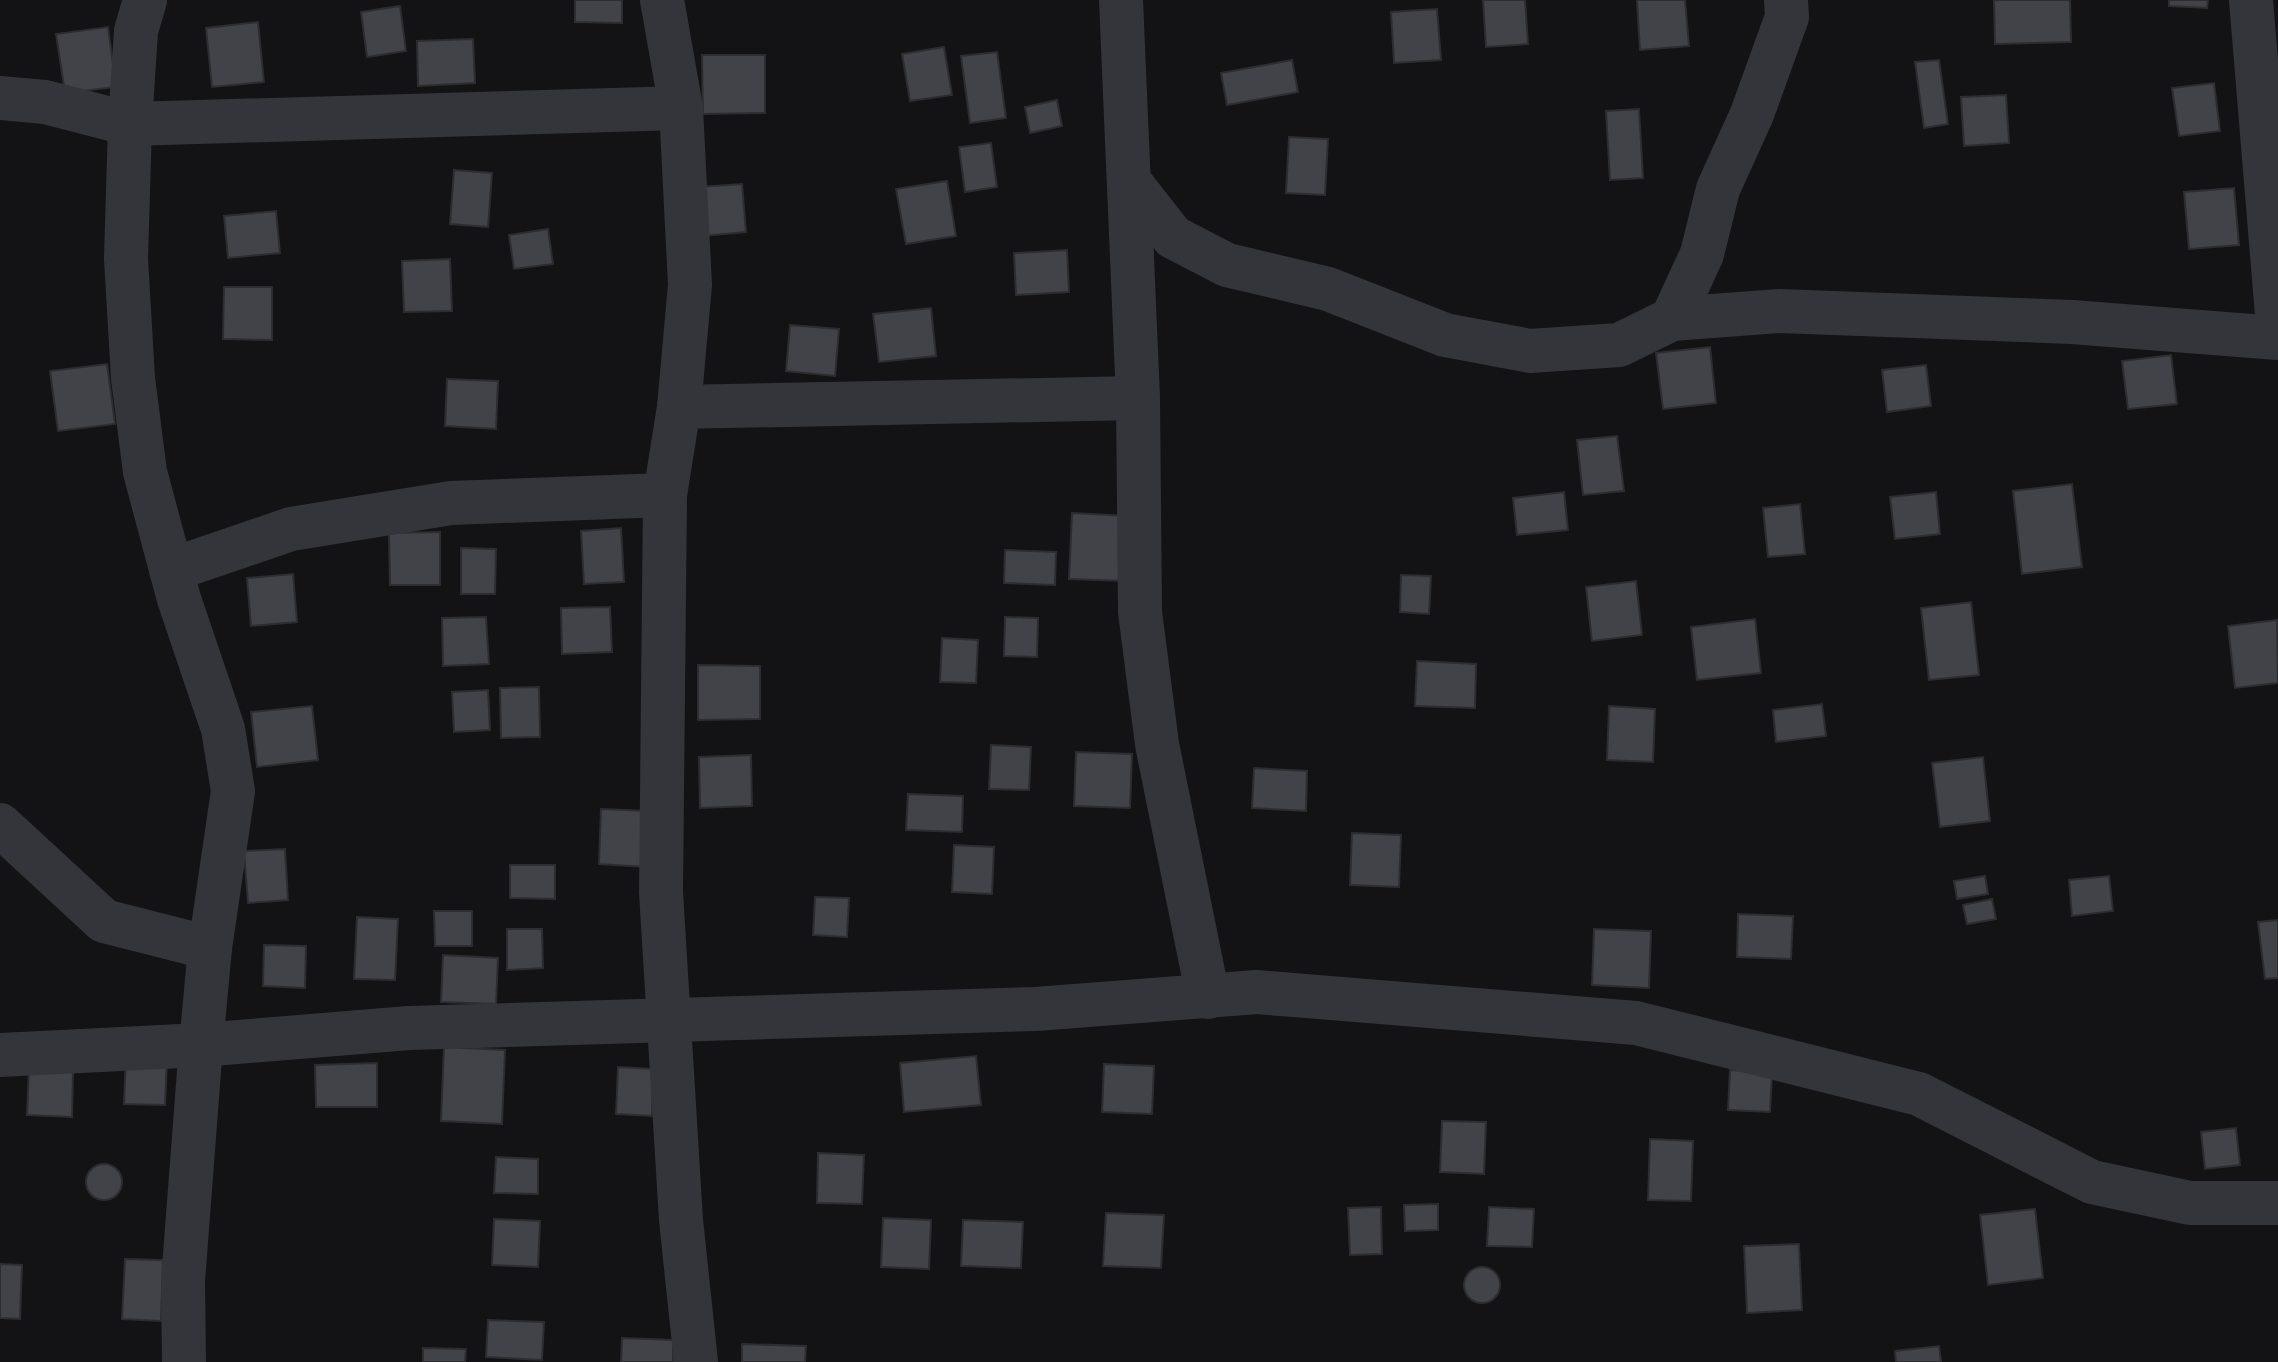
<svg xmlns="http://www.w3.org/2000/svg" width="2278" height="1362" viewBox="0 0 2278 1362" font-family="Lato,sans-serif">
	<rect width="100%" height="100%" fill="#131315"/>
	<g fill="#424348" stroke="#2d2d31" stroke-width="2">
		<path d="M 575,0 L 622,0 L 622,23 L 575,22 Z"/>
		<path d="M 1483,0 L 1525,0 L 1528,44 L 1486,47 Z"/>
		<path d="M 1637,0 L 1685,0 L 1689,46 L 1640,50 Z"/>
		<path d="M 1994,0 L 2070,0 L 2071,42 L 1995,44 Z"/>
		<path d="M 2169,0 L 2208,0 L 2207,8 L 2169,6 Z"/>
		<path d="M 400,6 L 406,51 L 367,57 L 361,12 Z"/>
		<path d="M 1437,9 L 1441,60 L 1394,63 L 1391,12 Z"/>
		<path d="M 258,22 L 264,82 L 212,87 L 206,28 Z"/>
		<path d="M 108,27 L 116,87 L 65,93 L 56,34 Z"/>
		<path d="M 473,39 L 475,83 L 418,86 L 417,41 Z"/>
		<path d="M 944,47 L 952,95 L 910,101 L 902,54 Z"/>
		<path d="M 997,52 L 1006,118 L 970,123 L 961,56 Z"/>
		<path d="M 702,55 L 765,55 L 765,113 L 703,114 Z"/>
		<path d="M 1292,60 L 1298,92 L 1227,105 L 1221,73 Z"/>
		<path d="M 1939,60 L 1948,124 L 1924,128 L 1915,62 Z"/>
		<path d="M 2214,83 L 2220,131 L 2179,136 L 2172,88 Z"/>
		<path d="M 2006,95 L 2009,143 L 1964,146 L 1961,97 Z"/>
		<path d="M 1057,100 L 1062,126 L 1030,133 L 1025,107 Z"/>
		<path d="M 1639,109 L 1643,178 L 1610,180 L 1606,111 Z"/>
		<path d="M 1289,137 L 1328,139 L 1325,195 L 1286,193 Z"/>
		<path d="M 991,143 L 997,187 L 965,192 L 959,147 Z"/>
		<path d="M 454,170 L 492,173 L 488,227 L 450,224 Z"/>
		<path d="M 947,181 L 956,236 L 906,244 L 896,189 Z"/>
		<path d="M 742,184 L 746,232 L 702,236 L 698,187 Z"/>
		<path d="M 2234,188 L 2239,245 L 2189,249 L 2184,192 Z"/>
		<path d="M 276,211 L 280,253 L 228,258 L 224,216 Z"/>
		<path d="M 548,229 L 553,264 L 514,269 L 509,235 Z"/>
		<path d="M 1067,250 L 1069,292 L 1016,295 L 1014,253 Z"/>
		<path d="M 450,259 L 452,311 L 404,312 L 402,261 Z"/>
		<path d="M 224,287 L 272,287 L 272,340 L 223,339 Z"/>
		<path d="M 931,308 L 936,356 L 879,362 L 873,314 Z"/>
		<path d="M 790,325 L 839,329 L 835,376 L 786,371 Z"/>
		<path d="M 1710,347 L 1716,403 L 1663,409 L 1656,353 Z"/>
		<path d="M 2171,355 L 2177,404 L 2128,409 L 2122,361 Z"/>
		<path d="M 107,364 L 115,424 L 58,431 L 50,371 Z"/>
		<path d="M 1926,365 L 1931,406 L 1887,412 L 1882,370 Z"/>
		<path d="M 447,379 L 498,381 L 496,429 L 445,426 Z"/>
		<path d="M 1617,436 L 1624,491 L 1583,495 L 1577,440 Z"/>
		<path d="M 2072,484 L 2082,567 L 2022,574 L 2013,491 Z"/>
		<path d="M 1564,492 L 1568,530 L 1517,535 L 1513,498 Z"/>
		<path d="M 1936,492 L 1940,534 L 1895,539 L 1890,497 Z"/>
		<path d="M 1800,504 L 1805,554 L 1768,557 L 1763,508 Z"/>
		<path d="M 1072,513 L 1129,516 L 1126,581 L 1069,579 Z"/>
		<path d="M 621,528 L 624,582 L 584,584 L 581,531 Z"/>
		<path d="M 440,532 L 440,585 L 390,585 L 389,533 Z"/>
		<path d="M 461,548 L 496,549 L 495,594 L 461,594 Z"/>
		<path d="M 1005,550 L 1056,552 L 1055,585 L 1004,583 Z"/>
		<path d="M 293,574 L 297,622 L 251,626 L 247,578 Z"/>
		<path d="M 1401,575 L 1431,576 L 1429,614 L 1400,612 Z"/>
		<path d="M 1636,581 L 1642,635 L 1592,641 L 1586,587 Z"/>
		<path d="M 1971,602 L 1979,675 L 1929,680 L 1921,608 Z"/>
		<path d="M 610,607 L 612,652 L 562,654 L 561,608 Z"/>
		<path d="M 486,617 L 489,664 L 443,666 L 442,618 Z"/>
		<path d="M 1005,617 L 1038,618 L 1037,657 L 1004,656 Z"/>
		<path d="M 1755,619 L 1761,673 L 1697,680 L 1691,627 Z"/>
		<path d="M 2277,620 L 2278,683 L 2235,688 L 2228,626 Z"/>
		<path d="M 942,638 L 978,640 L 976,683 L 940,682 Z"/>
		<path d="M 1417,661 L 1476,664 L 1475,708 L 1415,706 Z"/>
		<path d="M 698,665 L 760,666 L 760,719 L 698,720 Z"/>
		<path d="M 539,687 L 540,737 L 501,738 L 500,688 Z"/>
		<path d="M 488,690 L 490,730 L 454,732 L 452,692 Z"/>
		<path d="M 1822,704 L 1826,736 L 1776,742 L 1773,710 Z"/>
		<path d="M 312,706 L 318,760 L 257,767 L 251,712 Z"/>
		<path d="M 1609,706 L 1655,709 L 1653,762 L 1607,760 Z"/>
		<path d="M 991,745 L 1031,747 L 1029,790 L 989,789 Z"/>
		<path d="M 1076,752 L 1132,754 L 1130,808 L 1074,806 Z"/>
		<path d="M 751,755 L 752,806 L 700,808 L 699,757 Z"/>
		<path d="M 1983,757 L 1990,821 L 1940,827 L 1932,763 Z"/>
		<path d="M 1254,768 L 1307,771 L 1306,811 L 1252,808 Z"/>
		<path d="M 908,794 L 963,796 L 962,832 L 906,830 Z"/>
		<path d="M 601,809 L 649,811 L 646,867 L 599,864 Z"/>
		<path d="M 1352,833 L 1401,835 L 1399,887 L 1350,885 Z"/>
		<path d="M 954,845 L 994,847 L 992,894 L 952,892 Z"/>
		<path d="M 285,849 L 288,900 L 248,903 L 244,851 Z"/>
		<path d="M 510,865 L 555,865 L 555,899 L 510,898 Z"/>
		<path d="M 1985,876 L 1988,894 L 1957,899 L 1954,881 Z"/>
		<path d="M 2109,876 L 2113,911 L 2072,916 L 2069,880 Z"/>
		<path d="M 815,897 L 849,898 L 847,937 L 813,935 Z"/>
		<path d="M 1992,899 L 1996,919 L 1967,924 L 1963,905 Z"/>
		<path d="M 434,911 L 472,911 L 472,946 L 435,946 Z"/>
		<path d="M 1738,914 L 1793,916 L 1791,959 L 1737,957 Z"/>
		<path d="M 357,917 L 398,919 L 395,980 L 354,979 Z"/>
		<path d="M 2278,920 L 2278,978 L 2265,979 L 2258,922 Z"/>
		<path d="M 507,929 L 542,929 L 543,968 L 507,970 Z"/>
		<path d="M 1594,929 L 1651,931 L 1649,988 L 1592,985 Z"/>
		<path d="M 264,945 L 306,946 L 305,988 L 263,986 Z"/>
		<path d="M 443,955 L 498,958 L 496,1004 L 441,1002 Z"/>
		<path d="M 444,1047 L 505,1050 L 502,1124 L 441,1121 Z"/>
		<path d="M 126,1056 L 167,1058 L 165,1105 L 124,1104 Z"/>
		<path d="M 976,1056 L 981,1105 L 904,1112 L 900,1063 Z"/>
		<path d="M 377,1063 L 377,1107 L 316,1107 L 315,1065 Z"/>
		<path d="M 1104,1064 L 1154,1066 L 1152,1114 L 1102,1112 Z"/>
		<path d="M 618,1067 L 653,1069 L 652,1116 L 616,1114 Z"/>
		<path d="M 29,1068 L 73,1070 L 72,1117 L 27,1115 Z"/>
		<path d="M 1730,1070 L 1772,1072 L 1770,1112 L 1728,1110 Z"/>
		<path d="M 1442,1121 L 1486,1122 L 1484,1174 L 1440,1172 Z"/>
		<path d="M 2236,1128 L 2240,1165 L 2205,1169 L 2201,1132 Z"/>
		<path d="M 1650,1139 L 1693,1141 L 1691,1201 L 1648,1200 Z"/>
		<path d="M 818,1153 L 864,1155 L 862,1204 L 817,1203 Z"/>
		<path d="M 496,1157 L 538,1159 L 538,1194 L 494,1193 Z"/>
		<circle cx="104" cy="1182" r="18"/>
		<path d="M 1438,1204 L 1438,1230 L 1405,1231 L 1404,1205 Z"/>
		<path d="M 1381,1207 L 1382,1254 L 1350,1255 L 1348,1208 Z"/>
		<path d="M 1489,1207 L 1534,1209 L 1532,1247 L 1487,1246 Z"/>
		<path d="M 2035,1209 L 2043,1278 L 1988,1285 L 1980,1215 Z"/>
		<path d="M 1106,1213 L 1164,1215 L 1161,1268 L 1103,1266 Z"/>
		<path d="M 883,1218 L 931,1220 L 929,1269 L 881,1267 Z"/>
		<path d="M 494,1219 L 540,1221 L 538,1267 L 492,1265 Z"/>
		<path d="M 963,1220 L 1023,1222 L 1021,1268 L 961,1266 Z"/>
		<path d="M 1799,1244 L 1802,1310 L 1747,1313 L 1744,1246 Z"/>
		<path d="M 125,1259 L 163,1260 L 161,1321 L 122,1319 Z"/>
		<path d="M 0,1264 L 22,1265 L 20,1319 L 0,1318 Z"/>
		<circle cx="1482" cy="1285" r="18"/>
		<path d="M 488,1320 L 544,1322 L 542,1360 L 486,1357 Z"/>
		<path d="M 622,1338 L 673,1340 L 673,1362 L 621,1362 Z"/>
		<path d="M 742,1344 L 806,1346 L 805,1362 L 742,1362 Z"/>
		<path d="M 1939,1346 L 1941,1362 L 1896,1362 L 1895,1351 Z"/>
		<path d="M 423,1348 L 466,1349 L 465,1362 L 423,1362 Z"/>
	</g>
	<g fill="none" stroke-linecap="round" stroke-linejoin="round">
		<g stroke="#34353a" stroke-width="44">
			<path d="M 145,0 L 136,31 L 130,124 L 126,259 L 133,378 L 145,472 L 179,599 L 223,729 L 233,791 L 210,948 L 201,1045 L 183,1281 L 184,1362"/>
			<path d="M 662,0 L 681,108 L 690,285 L 679,407 L 665,495 L 661,892 L 681,1220 L 696,1362"/>
			<path d="M 1121,0 L 1138,398 L 1140,612 L 1157,744 L 1208,997"/>
			<path d="M 2251,0 L 2278,327"/>
			<path d="M 0,98 L 45,102 L 130,124 L 681,108"/>
			<path d="M 1129,181 L 1173,237 L 1227,265 L 1328,289 L 1445,335 L 1530,351 L 1619,345 L 1672,319 L 1780,311 L 2072,322 L 2278,338"/>
			<path d="M 1672,319 L 1702,254 L 1718,189 L 1752,114 L 1787,17 L 1786,0"/>
			<path d="M 679,407 L 1138,398"/>
			<path d="M 171,570 L 291,529 L 451,503 L 665,495"/>
			<path d="M 0,825 L 104,921 L 210,948"/>
			<path d="M 0,1055 L 201,1045 L 409,1028 L 1036,1009 L 1257,992 L 1636,1023 L 1919,1094 L 2092,1182 L 2190,1203 L 2278,1203"/>
		</g>
	</g>
</svg>
